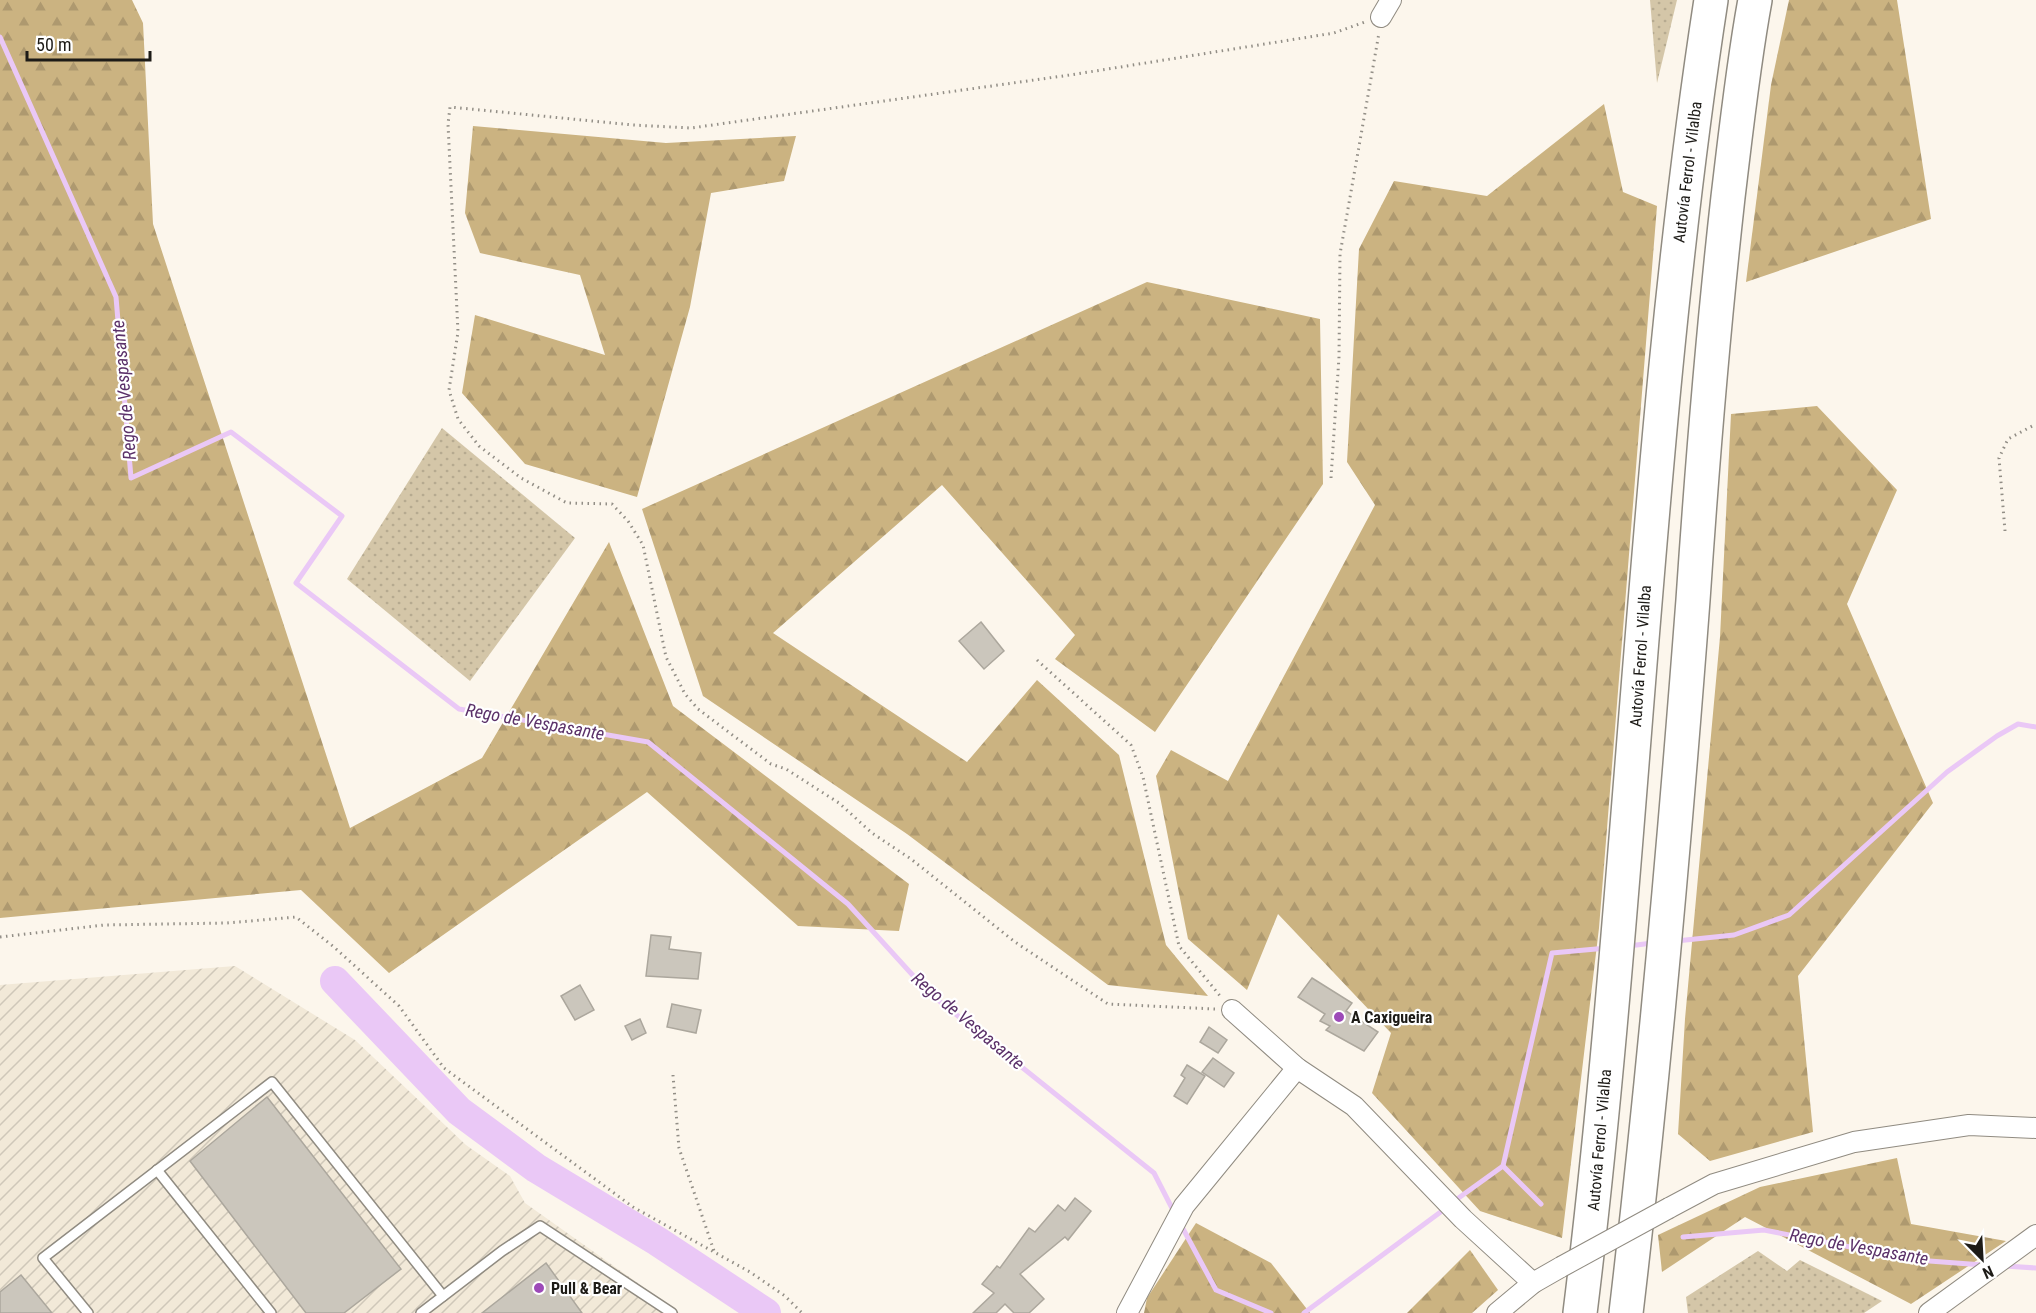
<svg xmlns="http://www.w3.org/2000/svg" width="2036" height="1313" viewBox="0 0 2036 1313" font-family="'Roboto Condensed',sans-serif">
	<defs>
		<pattern id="industrial-furrows" width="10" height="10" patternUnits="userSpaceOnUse" patternTransform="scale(1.5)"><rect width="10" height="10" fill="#f2e9d8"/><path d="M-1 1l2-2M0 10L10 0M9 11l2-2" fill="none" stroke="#cfc7b9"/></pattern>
		<pattern id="grass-dots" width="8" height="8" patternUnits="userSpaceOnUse" patternTransform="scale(1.5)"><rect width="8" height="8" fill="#d4c6a8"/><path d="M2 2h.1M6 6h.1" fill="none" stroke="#b6aa90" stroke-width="1.8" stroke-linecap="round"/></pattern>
		<pattern id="forest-firs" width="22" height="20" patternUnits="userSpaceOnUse" patternTransform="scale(1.5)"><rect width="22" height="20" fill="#cbb381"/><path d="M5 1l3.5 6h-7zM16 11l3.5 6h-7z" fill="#ae996f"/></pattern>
	</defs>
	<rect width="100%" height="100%" fill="#fcf6ec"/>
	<path fill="url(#industrial-furrows)" d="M 235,966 L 355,1040 L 466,1145 L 510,1176 L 525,1203 L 680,1313 L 0,1313 L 0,985 Z"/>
	<g fill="url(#grass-dots)">
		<path d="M 1650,0 L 1677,0 L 1657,83 Z"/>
		<path d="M 442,428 L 575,538 L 470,681 L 347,579 Z"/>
		<path d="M 1758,1251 L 1787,1271 L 1800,1260 L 1882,1301 L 1864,1313 L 1688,1313 L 1686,1297 Z"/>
	</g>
	<g fill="url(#forest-firs)">
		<path d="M 0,0 L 132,0 L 143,23 L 153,224 L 350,828 L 482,758 L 609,542 L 673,706 L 909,884 L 899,931 L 798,926 L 647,792 L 389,973 L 301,890 L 0,918 Z"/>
		<path d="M 1789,0 L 1897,0 L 1931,219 L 1746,282 L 1771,85 Z"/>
		<path d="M 1604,104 L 1623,192 L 1657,206 L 1599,928 L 1562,1238 L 1480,1211 L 1372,1093 L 1391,1033 L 1278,914 L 1247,990 L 1188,939 L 1156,776 L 1171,750 L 1228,781 L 1375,505 L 1347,462 L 1359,249 L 1394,181 L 1487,196 Z"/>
		<path d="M 473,126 L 666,143 L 796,136 L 784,181 L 711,193 L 690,307 L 637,497 L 525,464 L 462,393 L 475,315 L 605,355 L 580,275 L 480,253 L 465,213 Z"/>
		<path d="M 1147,282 L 1320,319 L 1323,484 L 1155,732 L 1055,659 L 1075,635 L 942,485 L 773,633 L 967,762 L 1037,680 L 1119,755 L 1166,945 L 1208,996 L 1108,985 L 907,834 L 703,696 L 642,509 Z"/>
		<path d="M 1817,406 L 1897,490 L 1847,604 L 1933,803 L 1798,976 L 1813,1132 L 1710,1161 L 1678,1134 L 1685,1019 L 1720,637 L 1731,414 Z"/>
		<path d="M 1897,1158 L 1911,1224 L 2006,1241 L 1911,1304 L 1745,1217 L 1662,1272 L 1658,1235 L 1760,1187 Z"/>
		<path d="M 1196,1223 L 1271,1263 L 1310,1313 L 1144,1313 L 1147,1298 Z"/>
		<path d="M 1470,1250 L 1498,1290 L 1472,1313 L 1407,1313 Z"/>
	</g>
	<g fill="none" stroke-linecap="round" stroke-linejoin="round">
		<g stroke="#eac8f6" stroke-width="5">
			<path d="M 0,37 L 116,297 L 131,478 L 231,432 L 342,516 L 296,583 L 459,709 L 648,742 L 848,904 L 928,992 L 1154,1173 L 1175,1214"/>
			<path d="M 1676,941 L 1734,935 L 1789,915 L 1947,772 L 1997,736 L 2018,724 L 2036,727"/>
			<path d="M 1629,946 L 1652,943"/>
			<path d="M 1503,1166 L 1552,953 L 1607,948"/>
			<path d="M 1453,1202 L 1503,1166 L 1541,1204"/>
			<path d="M 1181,1225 L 1216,1290 L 1271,1313"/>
			<path d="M 1683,1237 L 1764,1230 L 1916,1260 L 1983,1265"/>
			<path d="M 2005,1266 L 2036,1268"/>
			<path d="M 1304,1313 L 1446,1208"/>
		</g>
		<path stroke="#eac8f6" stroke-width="30" d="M 335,981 L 459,1111 L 536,1168 L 657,1241 L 766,1313"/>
	</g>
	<g fill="#cbc6bc" stroke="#aca79d" stroke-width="1.5">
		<path d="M 981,622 L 1004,651 L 984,669 L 959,641 Z"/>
		<path d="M 651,935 L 671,937 L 669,949 L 701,953 L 698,979 L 646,976 Z"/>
		<path d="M 1312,978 L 1352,1003 L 1346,1011 L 1378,1032 L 1364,1051 L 1326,1030 L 1330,1026 L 1320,1021 L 1325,1014 L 1298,997 Z"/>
		<path d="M 580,985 L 594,1010 L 575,1020 L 561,996 Z"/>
		<path d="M 672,1004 L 701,1010 L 696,1033 L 667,1027 Z"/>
		<path d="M 640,1019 L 646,1033 L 632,1040 L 625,1026 Z"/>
		<path d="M 1209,1027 L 1227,1040 L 1218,1053 L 1200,1042 Z"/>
		<path d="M 1213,1058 L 1234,1073 L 1224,1087 L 1202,1072 Z"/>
		<path d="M 1187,1065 L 1205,1076 L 1187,1104 L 1174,1096 L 1185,1078 L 1181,1075 Z"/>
		<path d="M 267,1097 L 401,1269 L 344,1313 L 306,1313 L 190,1161 Z"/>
		<path d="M 1075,1198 L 1091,1211 L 1068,1240 L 1065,1237 L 1020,1274 L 1044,1299 L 1029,1313 L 1014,1313 L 1005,1304 L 996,1313 L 973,1313 L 994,1293 L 982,1284 L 997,1266 L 1000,1268 L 1029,1228 L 1035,1232 L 1058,1205 L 1065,1211 Z"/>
		<path d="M 546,1263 L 582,1313 L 482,1313 Z"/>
		<path d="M 21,1275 L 52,1313 L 0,1313 L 0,1292 Z"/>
	</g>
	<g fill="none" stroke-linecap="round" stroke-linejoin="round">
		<g stroke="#908b81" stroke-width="12">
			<g id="service">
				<path d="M 157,1170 L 271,1313"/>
				<path d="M 88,1313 L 43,1258 L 272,1082 L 443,1296"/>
				<path d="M 421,1313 L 502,1251 L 540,1226 L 672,1313"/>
			</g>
		</g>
		<g stroke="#908b81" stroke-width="22">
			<g id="minor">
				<path d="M 1381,17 L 1391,0"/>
				<path d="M 1232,1010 L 1297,1068 L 1354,1106 L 1463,1219 L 1533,1283"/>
				<path d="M 1669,1208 L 1714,1184 L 1854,1142 L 1969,1125 L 2036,1128"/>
				<path d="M 1127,1313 L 1184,1206 L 1297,1068"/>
				<path d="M 1497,1313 L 1533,1283 L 1561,1267"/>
				<path d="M 1929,1313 L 2036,1235"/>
			</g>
		</g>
		<g stroke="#908b81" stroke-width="36">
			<g id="motorway">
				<path d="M 1580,1313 C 1634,876 1644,435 1711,0"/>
				<path d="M 1626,1313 C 1654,1076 1675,838 1693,600 C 1702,466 1713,331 1728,197 C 1736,131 1743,65 1755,0"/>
			</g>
		</g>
		<g stroke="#928e86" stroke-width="3" stroke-dasharray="1.5 4.5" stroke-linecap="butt">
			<path d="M 1331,478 L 1339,357 L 1340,254 L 1379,33"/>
			<path d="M 2005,531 L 1999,458 L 2008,439 L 2036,424"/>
			<path d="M 1037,660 L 1131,745 L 1143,777 L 1179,946 L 1221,997"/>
			<path d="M 0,937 L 104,925 L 227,923 L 296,917 L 334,947 L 399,1006 L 444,1068 L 633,1207 L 750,1272 L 785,1296 L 802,1313"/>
			<path d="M 1215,1009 L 1108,1004 L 1015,942 L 911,859 L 872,833 L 839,803 L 786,769 L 771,764 L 698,709 L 685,694 L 666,657 L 643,545 L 628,521 L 612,504 L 567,503 L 521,478 L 479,446 L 458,419 L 449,390 L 458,332 L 448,124 L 450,107 L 633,125 L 691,128 L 1070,75 L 1334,33 L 1365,22"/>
			<path d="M 673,1075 L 679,1148 L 714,1251"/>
		</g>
		<use href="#service" stroke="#fff" stroke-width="9"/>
		<use href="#minor" stroke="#fff" stroke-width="20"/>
		<use href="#motorway" stroke="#fff" stroke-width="33"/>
		<g stroke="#908b81" stroke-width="22" stroke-linecap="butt">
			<path id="minor-bridge" d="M 1561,1267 L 1669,1208"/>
		</g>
		<use href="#minor-bridge" stroke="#fff" stroke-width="20"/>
	</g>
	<g fill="#9d4ab8" stroke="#fff" stroke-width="2">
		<circle cx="1339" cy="1017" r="6"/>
		<circle cx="539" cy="1288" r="6"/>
	</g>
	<g text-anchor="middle" stroke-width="4.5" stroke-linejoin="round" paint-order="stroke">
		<g font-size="16" fill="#1d1b17" stroke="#fff">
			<text transform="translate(1687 172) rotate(-83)" y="6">Autovía Ferrol - Vilalba</text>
			<text transform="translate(1640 656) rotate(-86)" y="6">Autovía Ferrol - Vilalba</text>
			<text transform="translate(1599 1140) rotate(-85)" y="6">Autovía Ferrol - Vilalba</text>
		</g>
		<g font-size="16" font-weight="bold" fill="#1d1b17" stroke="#fff" text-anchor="start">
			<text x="1351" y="1023">A Caxigueira</text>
			<text x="551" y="1294">Pull &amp; Bear</text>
		</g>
		<g font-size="18" font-style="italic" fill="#5b3169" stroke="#fff">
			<text transform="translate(124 390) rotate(-95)" y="6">Rego de Vespasante</text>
			<text transform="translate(535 722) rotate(10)" y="6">Rego de Vespasante</text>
			<text transform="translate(968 1021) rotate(40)" y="6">Rego de Vespasante</text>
			<text transform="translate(1859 1247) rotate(10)" y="6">Rego de Vespasante</text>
		</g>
	</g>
	<g transform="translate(1982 1259) rotate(156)" stroke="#ffffff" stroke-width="4.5" paint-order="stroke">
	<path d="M0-4.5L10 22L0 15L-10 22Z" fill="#1d1b17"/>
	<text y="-9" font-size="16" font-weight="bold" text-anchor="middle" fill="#1d1b17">N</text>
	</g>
	<path d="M27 51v9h123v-9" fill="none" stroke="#1d1b17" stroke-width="3"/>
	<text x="36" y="51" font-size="18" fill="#1d1b17" stroke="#ffffff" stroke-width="4.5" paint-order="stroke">50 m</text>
</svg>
